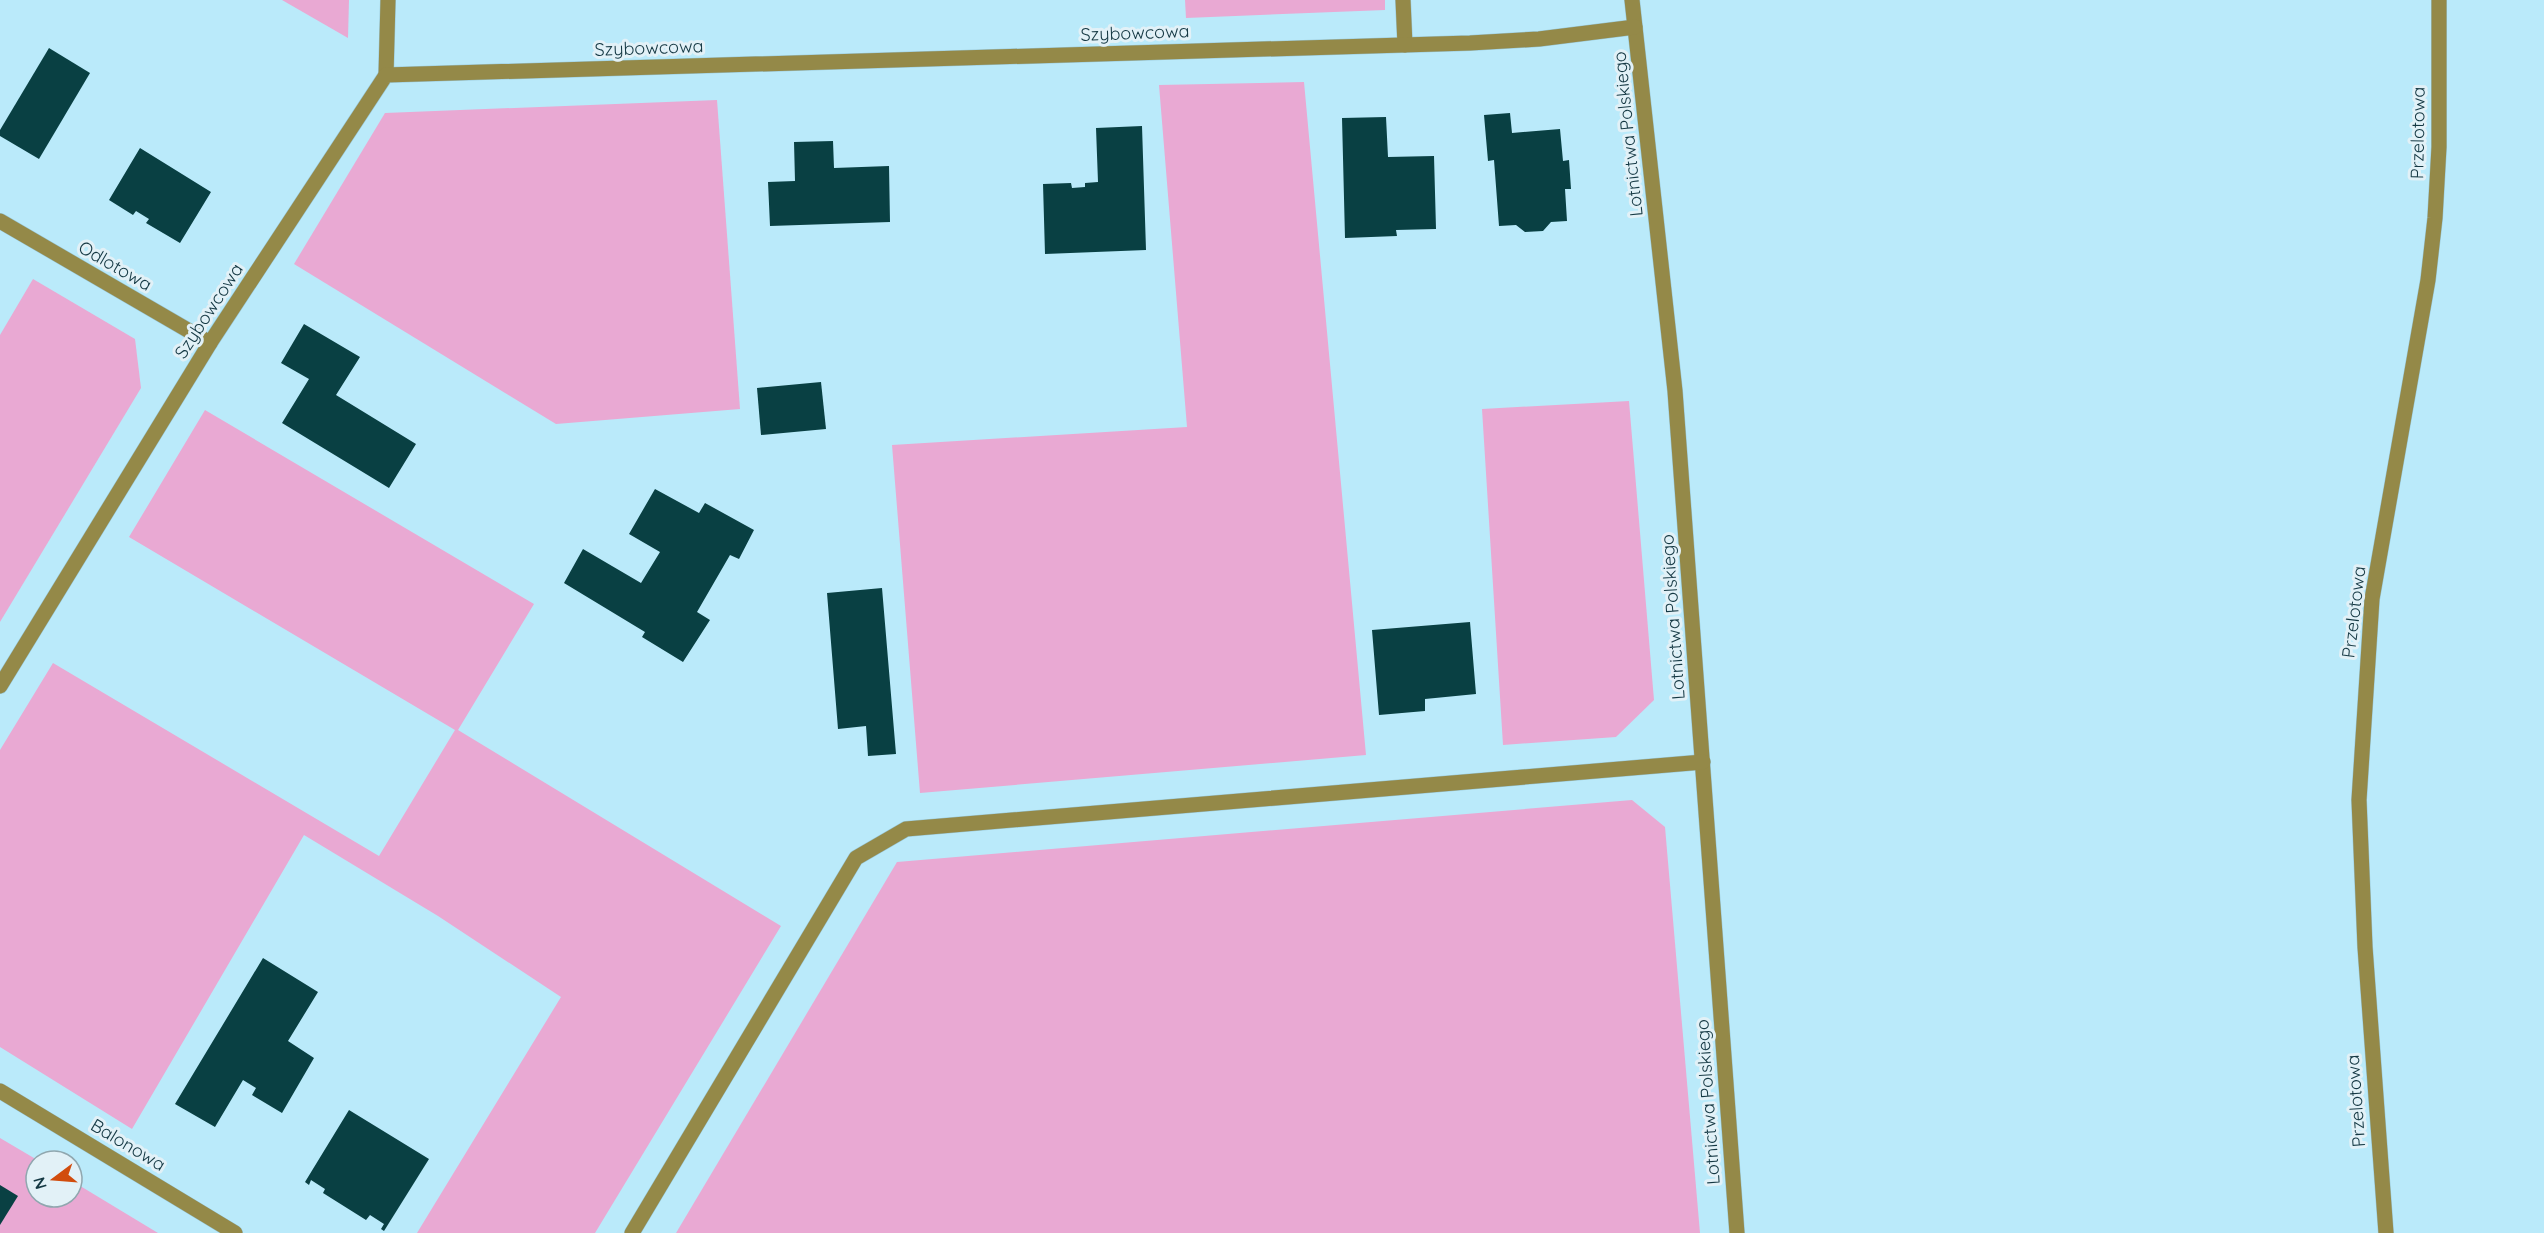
<svg xmlns="http://www.w3.org/2000/svg" width="2544" height="1233" viewBox="0 0 2544 1233" font-family="Quicksand,sans-serif">
	<rect width="100%" height="100%" fill="#baeafa"/>
	<g fill="#e9a9d3">
		<path d="M 282,0 L 349,0 L 348,38 Z"/>
		<path d="M 1185,0 L 1385,0 L 1385,10 L 1186,18 Z"/>
		<path d="M 1304,82 L 1366,755 L 920,793 L 892,445 L 1187,427 L 1159,85 Z"/>
		<path d="M 717,100 L 740,409 L 556,424 L 294,264 L 385,113 Z"/>
		<path d="M 33,279 L 135,339 L 141,388 L 0,622 L 0,335 Z"/>
		<path d="M 1629,401 L 1654,700 L 1616,737 L 1503,745 L 1482,409 Z"/>
		<path d="M 205,410 L 534,604 L 458,730 L 781,926 L 595,1233 L 417,1233 L 561,997 L 438,916 L 304,835 L 132,1129 L 0,1047 L 0,750 L 53,663 L 379,856 L 455,730 L 129,537 Z"/>
		<path d="M 1632,800 L 1665,827 L 1700,1233 L 676,1233 L 897,862 Z"/>
		<path d="M 0,1138 L 39,1161 L 36,1161 L 36,1197 L 72,1197 L 72,1181 L 158,1233 L 0,1233 Z"/>
	</g>
	<g fill="#094043">
		<path d="M 49,48 L 90,73 L 39,159 L 0,136 L 0,130 Z"/>
		<path d="M 1510,113 L 1512,133 L 1560,129 L 1563,161 L 1569,160 L 1571,189 L 1565,189 L 1567,221 L 1551,222 L 1543,231 L 1525,232 L 1516,225 L 1499,226 L 1494,160 L 1488,161 L 1484,115 Z"/>
		<path d="M 1386,117 L 1388,157 L 1434,156 L 1436,229 L 1396,230 L 1397,236 L 1345,238 L 1342,118 Z"/>
		<path d="M 1142,126 L 1146,250 L 1045,254 L 1043,184 L 1071,183 L 1072,188 L 1085,187 L 1085,183 L 1098,182 L 1096,128 Z"/>
		<path d="M 833,141 L 834,168 L 889,166 L 890,222 L 770,226 L 768,182 L 795,181 L 794,142 Z"/>
		<path d="M 140,148 L 211,192 L 180,243 L 146,223 L 149,219 L 136,211 L 133,215 L 109,200 Z"/>
		<path d="M 304,324 L 360,357 L 336,395 L 416,444 L 389,488 L 282,423 L 309,379 L 281,363 Z"/>
		<path d="M 821,382 L 826,429 L 761,435 L 757,388 Z"/>
		<path d="M 655,489 L 699,513 L 705,503 L 754,530 L 739,559 L 730,555 L 697,612 L 710,620 L 683,662 L 642,637 L 645,632 L 564,583 L 583,549 L 641,583 L 660,552 L 629,534 Z"/>
		<path d="M 882,588 L 896,754 L 868,756 L 866,726 L 838,729 L 827,593 Z"/>
		<path d="M 1470,622 L 1476,694 L 1425,699 L 1425,711 L 1379,715 L 1372,630 Z"/>
		<path d="M 263,958 L 318,992 L 288,1041 L 314,1058 L 282,1113 L 252,1095 L 256,1088 L 243,1080 L 215,1127 L 175,1104 Z"/>
		<path d="M 349,1110 L 429,1159 L 384,1231 L 381,1229 L 384,1224 L 370,1215 L 366,1220 L 323,1193 L 325,1189 L 311,1180 L 309,1185 L 305,1182 Z"/>
		<path d="M 0,1185 L 18,1196 L 0,1225 Z"/>
	</g>
	<g fill="none" stroke-linecap="round" stroke-linejoin="round">
		<g stroke="#99c6d5" stroke-width="16">
			<g id="minor">
				<path d="M 1403,0 L 1405,45"/>
				<path d="M 1632,0 L 1675,391 L 1737,1233"/>
				<path d="M 386,75 L 388,0"/>
				<path d="M 0,221 L 210,343"/>
				<path d="M 0,686 L 210,343 L 386,75 L 1470,43 L 1539,39 L 1635,27"/>
				<path d="M 0,1091 L 235,1233"/>
				<path d="M 632,1233 L 856,858 L 906,829 L 1703,762"/>
				<path d="M 2386,1233 L 2365,947 L 2359,800 L 2372,599 L 2428,280 L 2435,218 L 2439,147 L 2439,0"/>
			</g>
		</g>
		<use href="#minor" stroke="#948948" stroke-width="15"/>
	</g>
	<g text-anchor="middle" stroke-width="6" stroke-linejoin="round" paint-order="stroke">
		<g font-size="18" fill="#143843" stroke="#e2f1f7">
			<text transform="translate(1135 33) rotate(-2)" y="6">Szybowcowa</text>
			<text transform="translate(649 48) rotate(-2)" y="6">Szybowcowa</text>
			<text transform="translate(2418 133) rotate(-89)" y="6">Przelotowa</text>
			<text transform="translate(1628 134) rotate(-96)" y="6">Lotnictwa Polskiego</text>
			<text transform="translate(115 266) rotate(30)" y="6">Odlotowa</text>
			<text transform="translate(209 311) rotate(-57)" y="6">Szybowcowa</text>
			<text transform="translate(2354 612) rotate(-83)" y="6">Przelotowa</text>
			<text transform="translate(1673 617) rotate(-94)" y="6">Lotnictwa Polskiego</text>
			<text transform="translate(2356 1101) rotate(-94)" y="6">Przelotowa</text>
			<text transform="translate(1708 1102) rotate(-94)" y="6">Lotnictwa Polskiego</text>
			<text transform="translate(128 1145) rotate(31)" y="6">Balonowa</text>
		</g>
	</g>
	<g transform="translate(54 1179) rotate(254)"><circle r="28" fill="#e2f1f7" stroke="#90a7af" stroke-width="1.5"/>
	<path d="M0-4.5L10 22L0 15L-10 22Z" fill="#d14c0d"/>
	<text y="-9" font-size="16" font-weight="bold" text-anchor="middle" fill="#143843">N</text>
	</g>
</svg>
